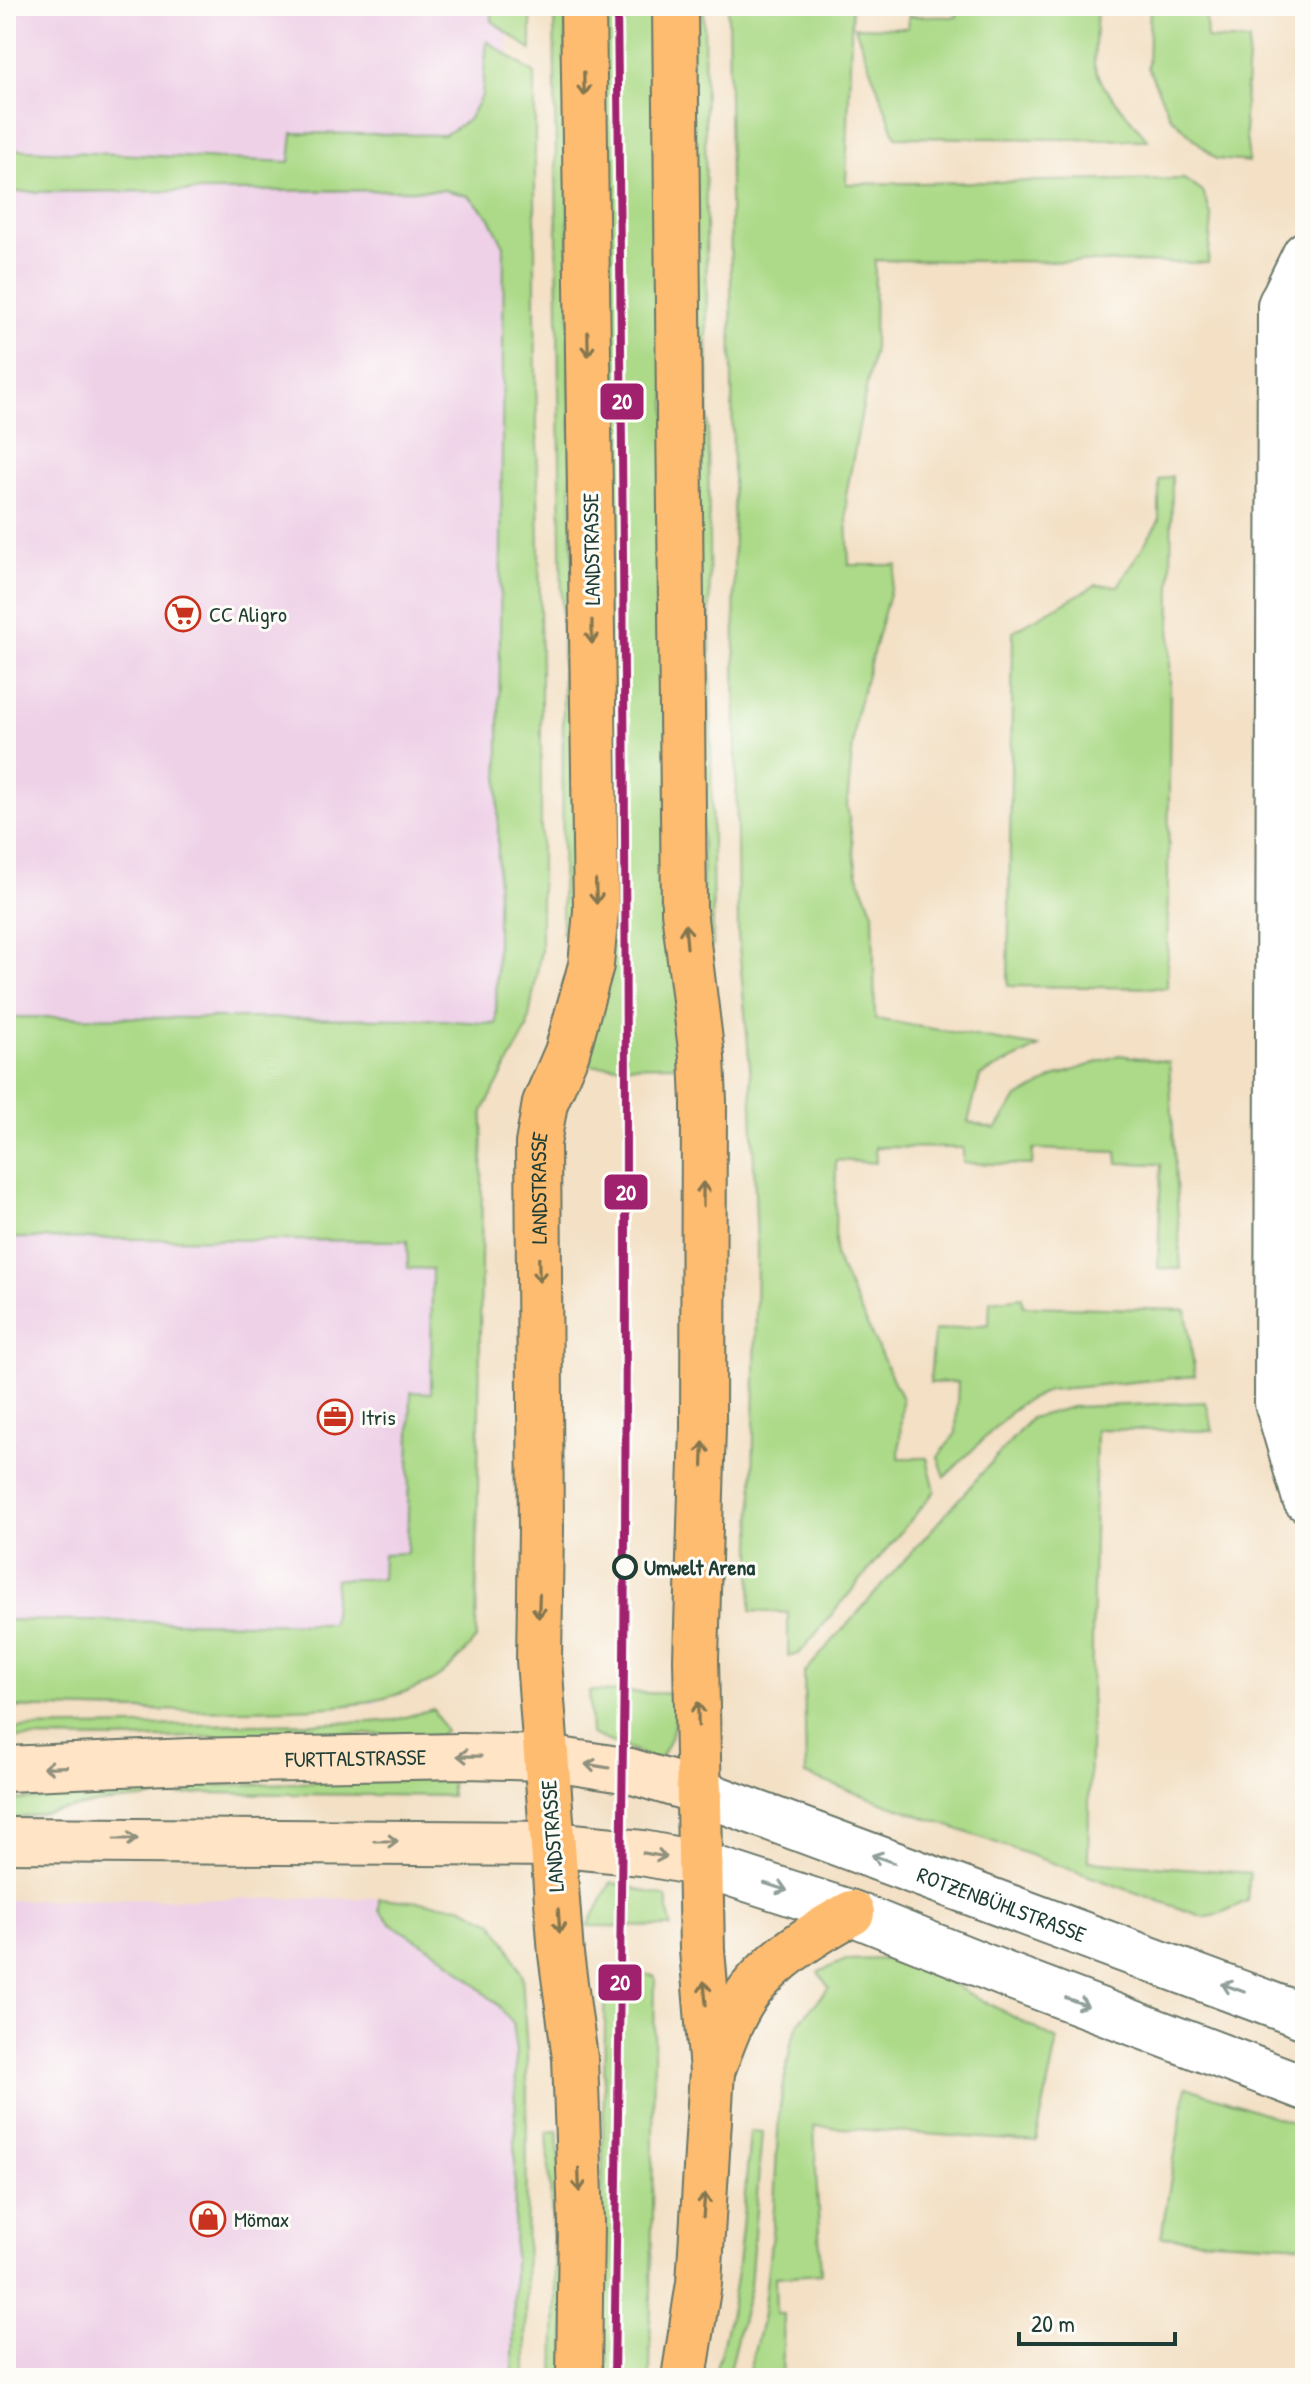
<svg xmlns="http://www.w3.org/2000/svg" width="1311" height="2384" viewBox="0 0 1311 2384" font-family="'Patrick Hand',sans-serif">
	<rect width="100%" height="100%" fill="#fdfcf7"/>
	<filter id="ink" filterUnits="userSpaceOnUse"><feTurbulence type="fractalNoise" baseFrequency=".0125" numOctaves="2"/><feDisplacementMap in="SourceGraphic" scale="16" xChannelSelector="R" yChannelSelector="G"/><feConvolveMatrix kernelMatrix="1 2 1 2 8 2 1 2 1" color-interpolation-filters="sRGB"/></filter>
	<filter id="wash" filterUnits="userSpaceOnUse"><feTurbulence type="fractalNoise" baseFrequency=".006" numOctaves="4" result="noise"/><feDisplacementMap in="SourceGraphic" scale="32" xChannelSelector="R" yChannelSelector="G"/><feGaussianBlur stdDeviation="1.8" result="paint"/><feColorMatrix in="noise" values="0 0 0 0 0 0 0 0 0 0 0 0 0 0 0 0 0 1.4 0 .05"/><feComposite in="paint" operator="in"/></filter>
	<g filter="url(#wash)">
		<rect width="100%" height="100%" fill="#f3e0c5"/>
		<g fill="#eed0e7">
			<path d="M 6,6 L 507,6 L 533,999 L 527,1029 L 483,1111 L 476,1639 L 452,1667 L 429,1683 L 374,1703 L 153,1712 L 6,1707 Z"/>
			<path d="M 393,1898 L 461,1906 L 493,1922 L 509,1947 L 522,1975 L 513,2378 L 6,2378 L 6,1900 Z"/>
		</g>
		<g fill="#acda88" stroke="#668c5e" stroke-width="2">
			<path d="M 492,6 L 531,6 L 531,50 L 492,21 Z"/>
			<path d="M 554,6 L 566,6 L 576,856 L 567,933 L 562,933 L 563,701 Z"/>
			<path d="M 602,6 L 656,6 L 683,1065 L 583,1066 Z"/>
			<path d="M 691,6 L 704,6 L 704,15 L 713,946 L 708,947 L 703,916 Z"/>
			<path d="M 728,6 L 852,6 L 846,184 L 1184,179 L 1203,192 L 1212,218 L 1208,263 L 875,260 L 874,348 L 846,495 L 849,565 L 897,565 L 856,715 L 847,805 L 857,873 L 873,912 L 875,1019 L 1039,1047 L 980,1076 L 968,1122 L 996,1129 L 1016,1099 L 1057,1076 L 1119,1055 L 1169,1062 L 1181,1269 L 1158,1268 L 1161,1164 L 1118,1163 L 1117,1152 L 1033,1149 L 1032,1165 L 963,1163 L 963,1148 L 875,1147 L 876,1163 L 836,1160 L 835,1257 L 902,1399 L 899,1458 L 927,1458 L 935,1491 L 799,1654 L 788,1656 L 788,1613 L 751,1611 L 757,1250 L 751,1079 L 738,936 Z"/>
			<path d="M 958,6 L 1097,6 L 1094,65 L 1104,87 L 1148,140 L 896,137 L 855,27 L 908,28 L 909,16 L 957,17 Z"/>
			<path d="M 1150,6 L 1205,6 L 1207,39 L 1249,41 L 1244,119 L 1249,162 L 1216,159 L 1170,116 L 1148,68 Z"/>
			<path d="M 487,41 L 535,74 L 535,314 L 541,668 L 541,950 L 527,1029 L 483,1111 L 476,1639 C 461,1656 447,1675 426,1684 C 364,1711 306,1709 240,1710 C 161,1712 84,1709 6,1707 L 6,1620 L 332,1624 L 336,1579 L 382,1579 L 383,1554 L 407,1553 L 411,1392 L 431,1393 L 432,1269 L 408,1268 L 407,1241 L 6,1238 L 6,1017 L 425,1019 L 496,1024 L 504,246 L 490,218 L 469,196 L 444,190 L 6,192 L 6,149 L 290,162 L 293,133 L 444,135 L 468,120 L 482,95 Z"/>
			<path d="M 1172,476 L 1167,988 L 1008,986 L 1013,631 L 1096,585 L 1118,586 L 1159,521 L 1159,480 Z"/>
			<path d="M 1022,1297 L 1023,1306 L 1186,1310 L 1195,1376 L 1049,1390 L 1019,1404 L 945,1477 L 938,1457 L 956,1433 L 958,1382 L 930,1383 L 934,1331 L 989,1324 L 990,1301 Z"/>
			<path d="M 1206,1402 L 1213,1431 L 1096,1429 L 1088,1861 L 1250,1873 L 1247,1901 L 1221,1913 L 1204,1917 L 806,1775 L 804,1673 L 1031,1418 L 1072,1407 Z"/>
			<path d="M 589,1691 L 681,1694 C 677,1720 672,1739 658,1761 L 591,1734 Z"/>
			<path d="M 433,1709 L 445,1731 L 437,1736 L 326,1733 L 126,1739 L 17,1738 L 9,1735 L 12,1730 L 22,1728 L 371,1722 L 395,1720 Z"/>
			<path d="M 451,1778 L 451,1796 L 204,1793 L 100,1803 L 6,1820 L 6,1801 L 202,1786 Z"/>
			<path d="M 611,1882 L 666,1897 L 671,1927 L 588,1926 Z"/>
			<path d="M 379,1898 L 461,1906 L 493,1922 L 509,1947 L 522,1975 L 527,2053 L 526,2378 L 513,2378 L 516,2052 L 512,2023 L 498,2005 L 445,1957 L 391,1924 L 379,1910 Z"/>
			<path d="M 885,1959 L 938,1977 L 1057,2040 L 1036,2142 L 814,2126 L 821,2274 L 775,2277 L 776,2314 L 784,2314 L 782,2378 L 747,2378 L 762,2321 L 773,2224 L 779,2113 L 791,2043 L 799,2022 L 829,1988 L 818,1972 L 846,1960 Z"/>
			<path d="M 606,1968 L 655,1976 L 650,2378 L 599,2378 Z"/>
			<path d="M 1186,2087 L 1305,2127 L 1305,2245 L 1161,2237 Z"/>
			<path d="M 558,2131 L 567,2378 L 554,2378 L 556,2294 L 547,2132 Z"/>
			<path d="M 750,2131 L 762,2132 L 750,2286 L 727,2378 L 713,2378 C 740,2295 743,2217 750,2131 Z"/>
		</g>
	</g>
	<g filter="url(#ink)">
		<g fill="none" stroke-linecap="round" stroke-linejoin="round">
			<g stroke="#697667" stroke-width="48">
				<g id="minor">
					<path d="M 1305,254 L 1280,305 L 1277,1403 L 1305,1499"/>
					<path id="s1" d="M 700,1792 L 1305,2017"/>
					<path d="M 701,1864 L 852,1913 L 1004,1974 L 1305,2088"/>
				</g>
			</g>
			<g stroke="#697667" stroke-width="48">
				<g id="secondary">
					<path id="s2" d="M 6,1769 L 189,1761 L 463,1756 L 547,1758 L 630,1771 L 700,1792"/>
					<path d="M 6,1840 L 553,1844 L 642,1853 L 701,1864"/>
				</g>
			</g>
			<g stroke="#697667" stroke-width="48">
				<g id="primary">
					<path d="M 675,6 L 684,911 L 702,1057 L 704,1102 L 703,1427 L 696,1659 L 702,1950 L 712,2071 L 699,2283 L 684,2378"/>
					<path d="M 713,2069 C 723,2042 733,2012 751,1989 C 777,1957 816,1932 852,1913"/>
					<path id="s3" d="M 579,2378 L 581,2222 L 575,2058 L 561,1954 L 539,1660 L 541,1528 L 538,1144 L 545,1103 L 567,1052 L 591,965 L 596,911 L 583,6"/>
				</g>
			</g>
			<use href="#minor" stroke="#fff" stroke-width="44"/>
			<use href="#secondary" stroke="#ffe4c6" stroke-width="44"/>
			<use href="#primary" stroke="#febc70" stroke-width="44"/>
			<g stroke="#fdfcf7" stroke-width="14">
				<path id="tram-1" d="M 614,2378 C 617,2140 622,1901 624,1663 C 629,1111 624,558 617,6"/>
			</g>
			<use href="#tram-1" stroke="#a0216e" stroke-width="8"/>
		</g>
		<defs><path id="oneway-shaft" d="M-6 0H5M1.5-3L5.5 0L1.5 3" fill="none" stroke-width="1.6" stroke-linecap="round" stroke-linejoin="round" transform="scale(2)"/></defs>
		<g stroke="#83764f">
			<use href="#oneway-shaft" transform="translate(584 84) rotate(89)"/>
			<use href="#oneway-shaft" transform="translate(588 344) rotate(89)"/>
			<use href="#oneway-shaft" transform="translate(592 632) rotate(90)"/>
			<use href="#oneway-shaft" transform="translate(596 892) rotate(88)"/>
			<use href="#oneway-shaft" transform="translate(686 936) rotate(-95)"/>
			<use href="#oneway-shaft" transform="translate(703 1194) rotate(-90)"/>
			<use href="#oneway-shaft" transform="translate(539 1270) rotate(89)"/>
			<use href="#oneway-shaft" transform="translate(703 1454) rotate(-88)"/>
			<use href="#oneway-shaft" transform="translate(539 1606) rotate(92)"/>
			<use href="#oneway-shaft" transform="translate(698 1714) rotate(-91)"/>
			<use href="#oneway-shaft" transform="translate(559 1921) rotate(86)"/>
			<use href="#oneway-shaft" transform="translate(705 1993) rotate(-95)"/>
			<use href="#oneway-shaft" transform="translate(579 2180) rotate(88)"/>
			<use href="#oneway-shaft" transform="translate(704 2205) rotate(-86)"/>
		</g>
		<g stroke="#8f907d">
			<use href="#oneway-shaft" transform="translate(469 1756) rotate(-179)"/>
			<use href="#oneway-shaft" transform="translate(597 1766) rotate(-171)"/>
			<use href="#oneway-shaft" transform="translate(55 1767) rotate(178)"/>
			<use href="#oneway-shaft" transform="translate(126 1839)"/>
			<use href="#oneway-shaft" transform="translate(386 1841)"/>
			<use href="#oneway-shaft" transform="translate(655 1855) rotate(10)"/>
		</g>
		<g stroke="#8f9e9a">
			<use href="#oneway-shaft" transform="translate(883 1859) rotate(-160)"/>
			<use href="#oneway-shaft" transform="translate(776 1887) rotate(18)"/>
			<use href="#oneway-shaft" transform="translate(1233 1988) rotate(-160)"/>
			<use href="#oneway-shaft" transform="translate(1077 2002) rotate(21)"/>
		</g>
	</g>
	<defs>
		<g id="supermarket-ring" transform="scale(1.8)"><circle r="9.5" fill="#fdfcf7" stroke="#c8321e" stroke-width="1.5"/><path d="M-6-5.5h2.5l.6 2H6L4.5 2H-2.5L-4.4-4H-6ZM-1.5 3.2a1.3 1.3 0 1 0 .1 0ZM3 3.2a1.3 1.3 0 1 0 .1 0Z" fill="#c8321e"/></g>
		<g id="office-ring" transform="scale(1.8)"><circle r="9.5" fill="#fdfcf7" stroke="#c8321e" stroke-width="1.5"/><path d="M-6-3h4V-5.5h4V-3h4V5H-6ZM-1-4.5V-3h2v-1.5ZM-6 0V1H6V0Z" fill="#c8321e"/></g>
		<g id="shop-ring" transform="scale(1.8)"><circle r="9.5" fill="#fdfcf7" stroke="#c8321e" stroke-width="1.5"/><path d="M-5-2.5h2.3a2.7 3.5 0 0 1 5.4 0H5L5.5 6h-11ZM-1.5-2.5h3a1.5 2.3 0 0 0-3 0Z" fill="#c8321e"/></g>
	</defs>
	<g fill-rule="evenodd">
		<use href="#supermarket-ring" x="183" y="614"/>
		<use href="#office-ring" x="335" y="1417"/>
		<use href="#shop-ring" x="208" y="2219"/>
	</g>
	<circle fill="#fdfcf7" stroke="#1f3d34" stroke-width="4" cx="625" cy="1567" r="11"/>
	<g text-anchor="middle" stroke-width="6" stroke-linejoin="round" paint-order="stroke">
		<g font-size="22" fill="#1f3d34" stroke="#fdfcf7">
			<text transform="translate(591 549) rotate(-91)" y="8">LANDSTRASSE</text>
			<text dy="8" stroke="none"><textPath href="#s3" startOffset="1192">LANDSTRASSE</textPath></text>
			<text dy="8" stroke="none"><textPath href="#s2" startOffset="350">FURTTALSTRASSE</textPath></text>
			<text transform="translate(552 1836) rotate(-94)" y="8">LANDSTRASSE</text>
			<text dy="8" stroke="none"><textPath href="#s1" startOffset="322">ROTZENBÜHLSTRASSE</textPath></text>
		</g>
		<g font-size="22" fill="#1f3d34" stroke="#fdfcf7" text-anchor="start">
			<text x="209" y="622">CC Aligro</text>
			<text x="361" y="1425">Itris</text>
			<text x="234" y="2227">Mömax</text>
		</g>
		<g font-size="22" font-weight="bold" fill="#1f3d34" stroke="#fdfcf7" text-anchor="start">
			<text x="644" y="1575">Umwelt Arena</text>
		</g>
	</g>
	<g stroke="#fdfcf7" stroke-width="3">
		<rect x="599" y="382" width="46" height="39" rx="8" fill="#a0216e"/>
		<rect x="603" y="1173" width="46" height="38" rx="8" fill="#a0216e"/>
		<rect x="597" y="1963" width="46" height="39" rx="8" fill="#a0216e"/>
	</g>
	<g font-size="22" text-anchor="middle" font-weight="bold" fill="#fff">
		<text x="622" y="409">20</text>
		<text x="626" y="1200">20</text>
		<text x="620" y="1990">20</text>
	</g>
	<rect width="1311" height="2384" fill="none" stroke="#fdfcf7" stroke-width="32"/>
	<path d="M1019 2332v12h156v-12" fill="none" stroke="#1f3d34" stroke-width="4"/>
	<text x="1031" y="2332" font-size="24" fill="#1f3d34" stroke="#fdfcf7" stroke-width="6" paint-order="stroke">20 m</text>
</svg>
